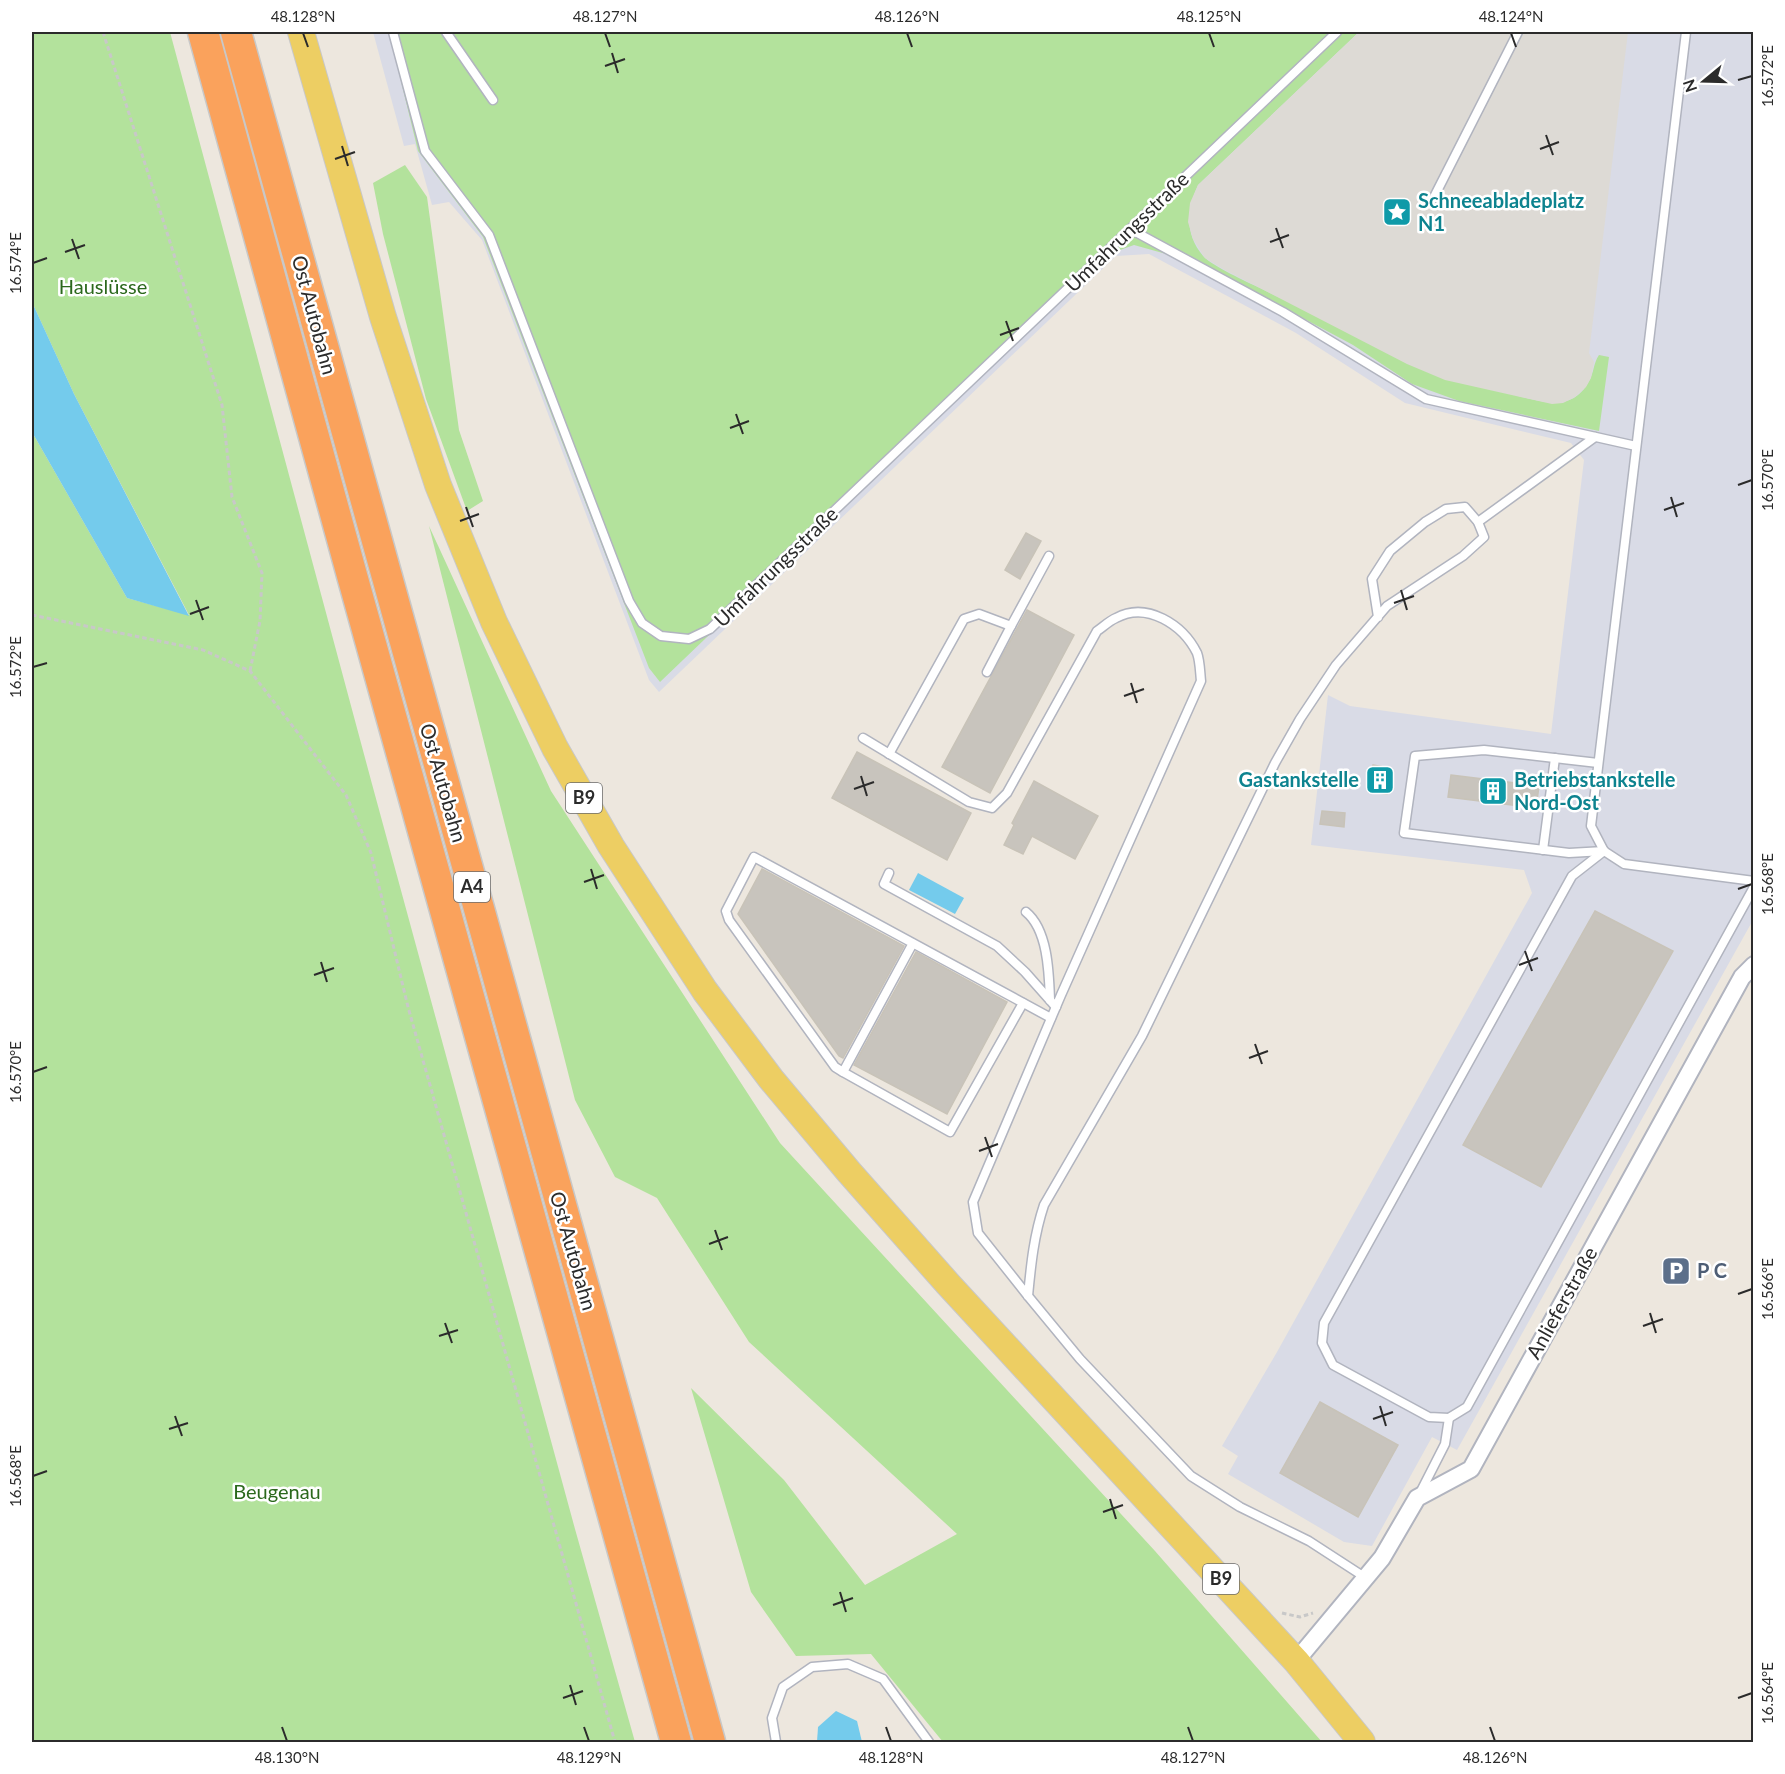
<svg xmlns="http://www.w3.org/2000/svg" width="1785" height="1774" viewBox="0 0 1785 1774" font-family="Lato,sans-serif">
	<rect width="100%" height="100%" fill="#ede7de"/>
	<path fill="#d9dbe6" d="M 373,32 L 1753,32 L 1753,920 L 1457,1450 L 1432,1437 L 1372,1546 L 1344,1542 L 1228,1474 L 1238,1456 L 1222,1446 L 1277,1352 L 1532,893 L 1524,870 L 1311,845 L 1328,695 L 1350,706 L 1551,734 L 1584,460 L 1571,443 L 1405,403 L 1296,333 L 1149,254 L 1116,256 L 659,692 L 649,680 L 482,240 L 449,202 L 432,205 L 415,144 L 404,146 Z"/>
	<g fill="#b3e29c">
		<path d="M 32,32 L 170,32 L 372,784 L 575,1529 L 635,1742 L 32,1742 L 32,432 L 127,598 L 189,615 L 74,394 L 32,302 Z"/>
		<path d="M 389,32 L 1359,32 L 1198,185 C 1187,210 1184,234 1204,257 C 1213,266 1247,282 1260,288 C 1343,330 1432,361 1518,396 C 1545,402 1573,412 1589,381 C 1594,373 1593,364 1599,355 L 1609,357 L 1599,431 L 1459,401 L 1412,384 L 1353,345 L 1202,264 L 1134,245 L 1106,255 L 660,682 L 649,668 L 483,237 L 418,151 Z"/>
		<path d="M 405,165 L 427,197 L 459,430 L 483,501 L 467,511 L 426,399 L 383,234 L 373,183 Z"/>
		<path d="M 429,526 L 551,791 L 780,1143 L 1155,1551 L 1322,1742 L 943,1742 L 871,1654 L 796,1656 L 751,1592 L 691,1388 L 784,1480 L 865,1585 L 957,1534 L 749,1342 L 657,1198 L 615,1177 L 575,1100 Z"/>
	</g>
	<path fill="#dddad5" d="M 1359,32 L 1628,32 L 1589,353 L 1594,362 L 1591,378 L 1586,387 L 1575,397 L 1563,403 L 1552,404 L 1445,380 L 1407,364 L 1225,270 L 1205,258 L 1193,239 L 1188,222 L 1190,203 L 1198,185 Z"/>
	<g fill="#74cbec">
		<path d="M 32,302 L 74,394 L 189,616 L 127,598 L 32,432 Z"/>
		<path d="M 918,873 L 964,898 L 955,914 L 909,890 Z"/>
		<path d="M 836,1711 L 857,1721 L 862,1742 L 817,1742 L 818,1727 Z"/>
	</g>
	<g fill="#c8c4bd" stroke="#c8c3b8" stroke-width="1.5">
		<path d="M 1026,533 L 1041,541 L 1020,579 L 1005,570 Z"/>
		<path d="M 1027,610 L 1074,635 L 990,793 L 942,767 Z"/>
		<path d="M 857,752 L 971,813 L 947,860 L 832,798 Z"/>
		<path d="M 1373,765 L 1390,768 L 1387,794 L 1369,792 Z"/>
		<path d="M 1451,775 L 1539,786 L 1536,808 L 1448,797 Z"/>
		<path d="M 1034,781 L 1098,816 L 1075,859 L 1032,836 L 1023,854 L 1004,845 L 1014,825 L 1012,823 Z"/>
		<path d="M 1322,811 L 1345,813 L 1344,827 L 1320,824 Z"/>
		<path d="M 762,869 L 904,946 L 843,1058 L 839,1056 L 738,914 Z"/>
		<path d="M 1595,911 L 1673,951 L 1541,1187 L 1463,1145 Z"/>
		<path d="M 916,952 L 1007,1002 L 947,1114 L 854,1065 Z"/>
		<path d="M 1320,1402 L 1398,1445 L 1358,1517 L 1280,1473 Z"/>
	</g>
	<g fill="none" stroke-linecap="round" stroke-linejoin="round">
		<g stroke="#b1b4bf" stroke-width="11">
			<g id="service">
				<path d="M 393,32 L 425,151 L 489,235 L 629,601 L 642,623 L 661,636 L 689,639 L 710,629 L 1337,32"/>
				<path d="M 446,32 L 493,100"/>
				<path d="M 1686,32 L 1591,826 L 1604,851 L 1624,864 L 1754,881"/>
				<path d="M 1433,199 L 1518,32"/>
				<path d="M 1130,229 L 1283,312 L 1426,399 L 1636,446"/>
				<path d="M 1478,522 L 1595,437"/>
				<path d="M 987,672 L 1011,626"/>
				<path d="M 863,738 L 969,802 L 992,808 L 1007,793 L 1097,631 C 1103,627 1109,621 1116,618 C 1147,601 1183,625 1197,653 C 1200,661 1200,672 1201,681 L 1061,995 L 973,1202 L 978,1233 L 1028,1296 L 1080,1359 L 1191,1476 L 1240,1507 L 1309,1541 L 1366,1578"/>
				<path d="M 889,754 L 964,619 L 979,614 L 1011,626 L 1049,556"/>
				<path d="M 1598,763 L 1484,750 L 1415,756 L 1404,833 L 1569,853 L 1604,851"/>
				<path d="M 1543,850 L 1555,758"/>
				<path d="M 1604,851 L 1572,876 L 1324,1323 L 1322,1343 L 1333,1365 L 1429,1417 L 1449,1418 L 1467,1407 L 1754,887"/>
				<path d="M 889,873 L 884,884 L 997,946 L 1025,972 L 1056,1007"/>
				<path d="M 1026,912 C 1048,930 1049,973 1050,1000"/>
				<path d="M 913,943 L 843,1072 L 835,1067 L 729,920 L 726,911 L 754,857 L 1051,1018"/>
				<path d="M 843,1072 L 950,1132 L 1023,1003"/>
				<path d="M 1028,1296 C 1031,1264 1034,1235 1044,1205 L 1142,1036 L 1275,763 L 1300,719 L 1336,665 L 1387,606 L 1463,556 L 1484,537 L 1478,522 L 1465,507 L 1446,509 L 1425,522 L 1390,551 L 1372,579 L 1378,617"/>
				<path d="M 1419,1495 L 1445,1444 L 1449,1418"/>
				<path d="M 776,1742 L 772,1718 L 783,1687 L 812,1667 L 848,1664 L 883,1679 L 929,1742"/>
			</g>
		</g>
		<g stroke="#b1b4bf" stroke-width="20">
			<path id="minor" d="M 1296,1661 L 1382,1558 L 1417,1498 L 1471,1469 L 1742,977 L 1754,965"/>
		</g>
		<g stroke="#c8c8c8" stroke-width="28">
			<path id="primary" d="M 301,32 L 383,317 L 438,485 L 494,622 L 555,748 L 611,846 L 705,991 L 771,1079 L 849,1172 L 948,1284 L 1296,1661 L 1362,1742"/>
		</g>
		<g stroke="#c8c8c8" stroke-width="33">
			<g id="motorway">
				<path d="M 203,32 L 353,579 L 676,1742"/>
				<path d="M 236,32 L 710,1742"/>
			</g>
		</g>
		<g stroke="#c8c8c8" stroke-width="3" stroke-dasharray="4.5 3" stroke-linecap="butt">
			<path d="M 103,32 L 222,405 L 232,497 L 262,573 L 260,621 L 250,671"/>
			<path d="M 32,615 L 203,650 L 250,671 L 346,795 L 371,853 L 408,1007 L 615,1742"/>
			<path d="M 1282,1613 L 1300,1617 L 1313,1613"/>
		</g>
		<use href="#service" stroke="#fff" stroke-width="8"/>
		<use href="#minor" stroke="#fff" stroke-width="16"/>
		<use href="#primary" stroke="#edce63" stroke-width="26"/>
		<use href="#motorway" stroke="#faa25c" stroke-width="30"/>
	</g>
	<path fill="none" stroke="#2b2b2b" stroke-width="2" d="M 303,33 L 308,47M 605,33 L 610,47M 907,33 L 912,47M 1209,33 L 1214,47M 1511,33 L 1516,47M 612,53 L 618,73M 605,66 L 625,59M 1738,80 L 1752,76M 1546,135 L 1553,155M 342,146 L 348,166M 1540,149 L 1559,142M 335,159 L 355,152M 1276,228 L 1283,248M 72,239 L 79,259M 1270,242 L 1289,235M 65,252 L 85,245M 33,263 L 47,258M 1006,321 L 1013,341M 1000,335 L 1019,328M 736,414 L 743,434M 730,428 L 749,421M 1738,485 L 1752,480M 1671,497 L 1677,517M 466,507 L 473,527M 1664,510 L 1684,503M 460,521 L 479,514M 1401,590 L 1407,610M 196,600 L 203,620M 1394,603 L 1414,596M 190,614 L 209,607M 33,667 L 47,663M 1131,683 L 1137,703M 1124,696 L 1144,689M 861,776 L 867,796M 854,789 L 874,782M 591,869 L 597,889M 584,882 L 604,875M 1738,889 L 1752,884M 1525,951 L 1532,971M 321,962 L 327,982M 1519,965 L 1538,958M 314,975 L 334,968M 1255,1044 L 1262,1064M 1249,1058 L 1268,1051M 33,1072 L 47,1067M 985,1137 L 992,1157M 979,1151 L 998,1144M 715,1230 L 722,1250M 709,1244 L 728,1237M 1738,1294 L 1752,1289M 1650,1313 L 1656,1333M 445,1323 L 452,1343M 1643,1326 L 1663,1319M 439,1336 L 458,1330M 1380,1406 L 1386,1426M 175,1416 L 182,1436M 1373,1419 L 1393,1412M 169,1429 L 188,1423M 33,1476 L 47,1471M 1110,1499 L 1116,1519M 1103,1512 L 1123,1505M 840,1592 L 846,1612M 833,1605 L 853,1598M 570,1685 L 576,1705M 563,1698 L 583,1691M 1738,1698 L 1752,1693M 282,1727 L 287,1741M 584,1727 L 589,1741M 886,1727 L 891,1741M 1188,1727 L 1193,1741M 1490,1727 L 1495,1741"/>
	<defs>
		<g id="sight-square" transform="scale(1.5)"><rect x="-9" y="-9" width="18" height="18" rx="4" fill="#0f9aa8" stroke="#fff"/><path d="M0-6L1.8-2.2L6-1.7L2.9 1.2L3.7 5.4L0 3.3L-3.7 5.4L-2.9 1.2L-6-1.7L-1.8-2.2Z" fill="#fff"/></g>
		<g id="building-square" transform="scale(1.5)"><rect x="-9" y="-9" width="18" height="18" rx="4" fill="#0f9aa8" stroke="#fff"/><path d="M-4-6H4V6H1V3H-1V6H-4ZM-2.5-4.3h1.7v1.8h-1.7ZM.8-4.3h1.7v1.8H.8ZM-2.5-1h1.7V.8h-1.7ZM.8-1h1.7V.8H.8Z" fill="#fff"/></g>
		<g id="parking-square" transform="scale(1.5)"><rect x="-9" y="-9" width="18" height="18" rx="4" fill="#5c6f8a" stroke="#fff"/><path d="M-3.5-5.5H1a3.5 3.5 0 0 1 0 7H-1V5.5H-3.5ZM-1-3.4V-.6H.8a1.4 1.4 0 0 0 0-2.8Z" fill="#fff"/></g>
	</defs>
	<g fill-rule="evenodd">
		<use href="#sight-square" x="1397" y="212"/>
		<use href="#building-square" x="1380" y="780"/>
		<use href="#building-square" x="1493" y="791"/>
		<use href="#parking-square" x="1676" y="1271"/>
	</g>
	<g text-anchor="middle" stroke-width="5" stroke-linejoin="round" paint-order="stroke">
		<g fill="#fff" stroke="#6b6b6b" stroke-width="1.5">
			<rect x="566" y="783" width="36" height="30" rx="4.5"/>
			<rect x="454" y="872" width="36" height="30" rx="4.5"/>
			<rect x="1203" y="1564" width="36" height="30" rx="4.5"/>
		</g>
		<g font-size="18" font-weight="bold" fill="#2b2b2b">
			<text x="584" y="804">B9</text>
			<text x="472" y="893">A4</text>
			<text x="1221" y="1585">B9</text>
		</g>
		<g font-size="20" font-weight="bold" fill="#0d838f" stroke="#fff" text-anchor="start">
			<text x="1418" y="208">Schneeabladeplatz<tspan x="1418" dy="23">N1</tspan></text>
			<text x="1359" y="787" text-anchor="end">Gastankstelle</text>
			<text x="1514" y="787">Betriebstankstelle<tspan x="1514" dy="23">Nord-Ost</tspan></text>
		</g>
		<g font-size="20" fill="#2b2b2b" stroke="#fff">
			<text transform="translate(1127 232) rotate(-44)" y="7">Umfahrungsstraße</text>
			<text transform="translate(314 315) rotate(75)" y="7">Ost Autobahn</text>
			<text transform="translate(776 567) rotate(-44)" y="7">Umfahrungsstraße</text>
			<text transform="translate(443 783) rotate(74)" y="7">Ost Autobahn</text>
			<text transform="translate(573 1251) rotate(74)" y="7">Ost Autobahn</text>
			<text transform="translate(1562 1303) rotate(-61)" y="7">Anlieferstraße</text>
		</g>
		<g font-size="20" fill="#2b681c" stroke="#fff">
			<text x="103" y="294">Hauslüsse</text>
			<text x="277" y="1499">Beugenau</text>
		</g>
		<g font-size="20" font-weight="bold" fill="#4e5e75" stroke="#fff" text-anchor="start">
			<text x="1697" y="1278">P C</text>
		</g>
	</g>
	<rect width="1785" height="1774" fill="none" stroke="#ffffff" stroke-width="66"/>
	<g transform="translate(1704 81) rotate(251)" stroke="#ffffff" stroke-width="4.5" paint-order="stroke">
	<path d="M0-4.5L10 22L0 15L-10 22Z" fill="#2b2b2b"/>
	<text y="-9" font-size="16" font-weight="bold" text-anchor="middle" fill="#2b2b2b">N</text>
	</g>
	<rect x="33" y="33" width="1719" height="1708" fill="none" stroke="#2b2b2b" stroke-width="2"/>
	<g font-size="15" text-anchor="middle" fill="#2b2b2b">
		<text x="303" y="22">48.128°N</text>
		<text x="605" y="22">48.127°N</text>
		<text x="907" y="22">48.126°N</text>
		<text x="1209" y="22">48.125°N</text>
		<text x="1511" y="22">48.124°N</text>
		<text transform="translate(1768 76) rotate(-90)" y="5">16.572°E</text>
		<text transform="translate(16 263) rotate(-90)" y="5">16.574°E</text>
		<text transform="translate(1768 480) rotate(-90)" y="5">16.570°E</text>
		<text transform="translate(16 667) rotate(-90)" y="5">16.572°E</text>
		<text transform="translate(1768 884) rotate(-90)" y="5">16.568°E</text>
		<text transform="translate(16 1072) rotate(-90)" y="5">16.570°E</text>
		<text transform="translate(1768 1289) rotate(-90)" y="5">16.566°E</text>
		<text transform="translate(16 1476) rotate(-90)" y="5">16.568°E</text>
		<text transform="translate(1768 1693) rotate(-90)" y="5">16.564°E</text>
		<text x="287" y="1763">48.130°N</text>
		<text x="589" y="1763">48.129°N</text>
		<text x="891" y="1763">48.128°N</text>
		<text x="1193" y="1763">48.127°N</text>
		<text x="1495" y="1763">48.126°N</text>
	</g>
</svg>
